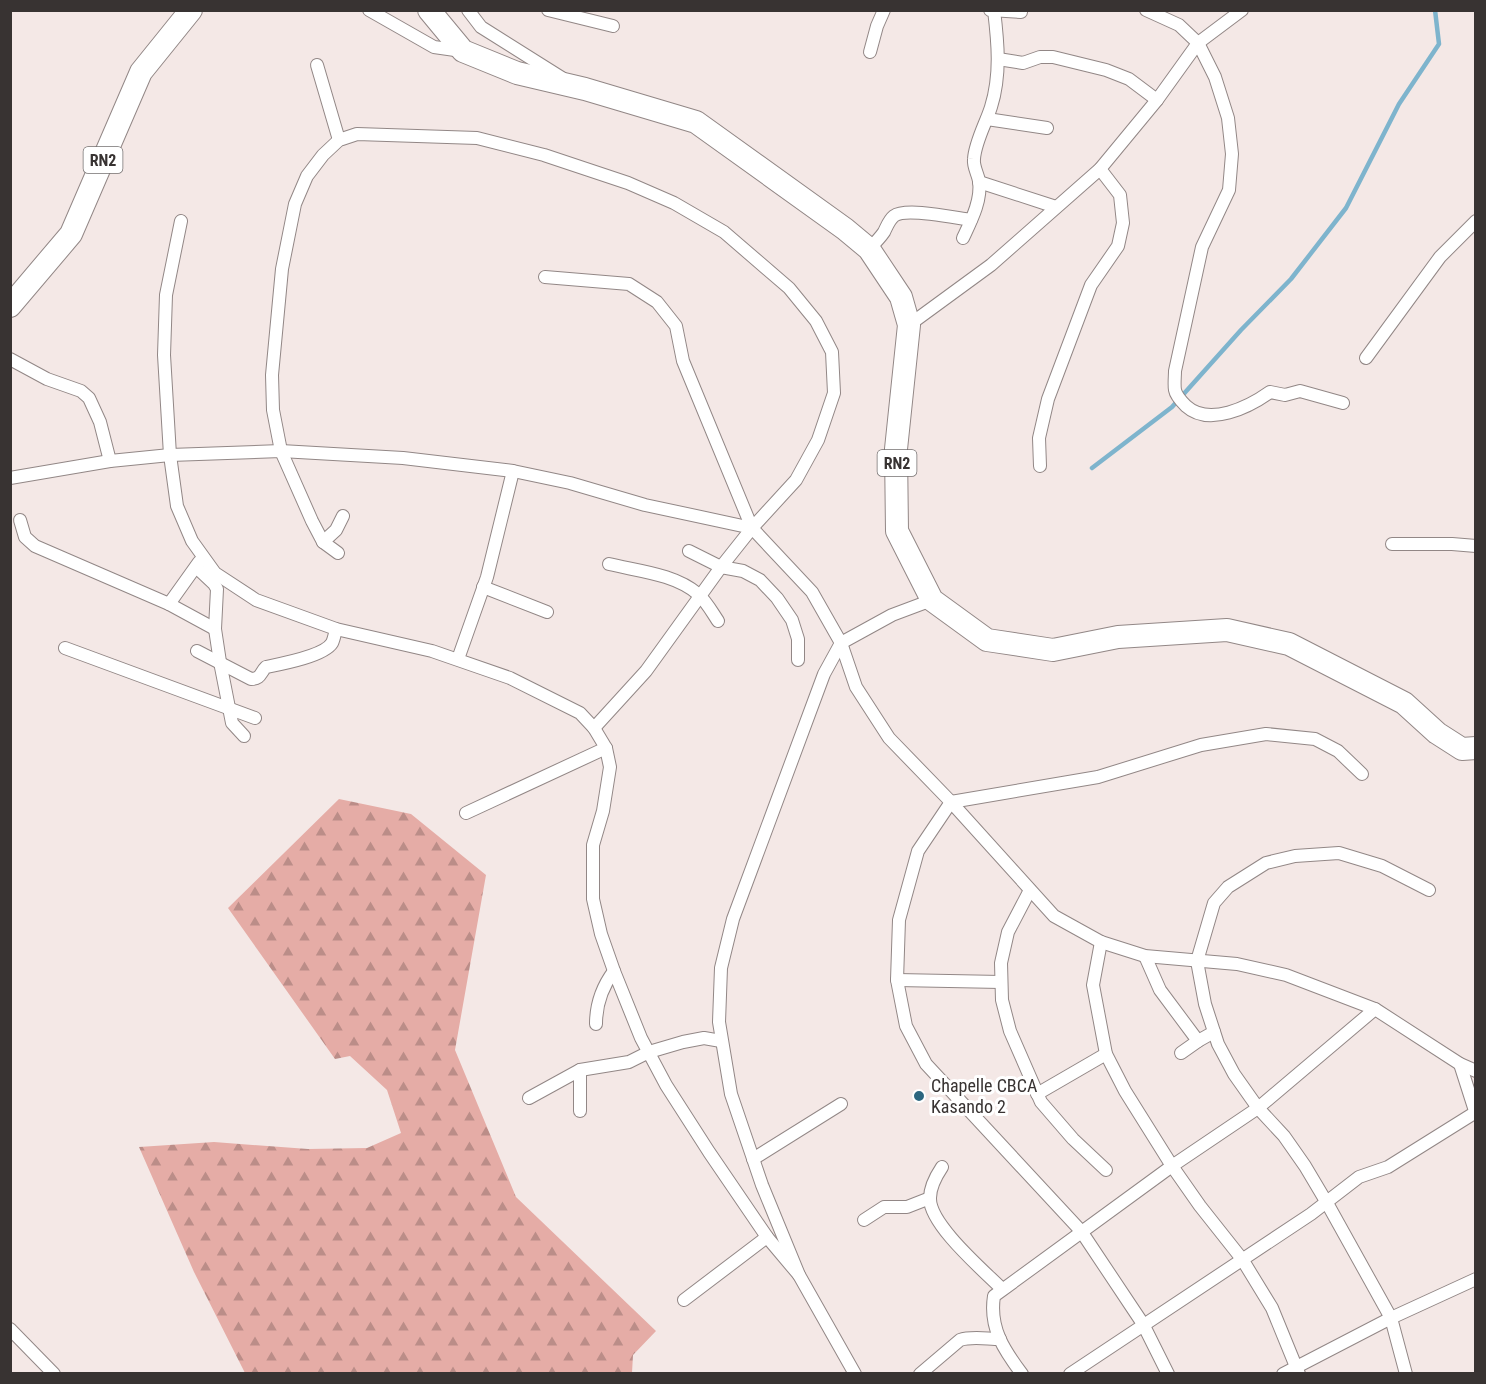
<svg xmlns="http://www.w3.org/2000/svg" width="1486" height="1384" viewBox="0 0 1486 1384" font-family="'Roboto Condensed',sans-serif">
	<defs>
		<pattern id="forest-firs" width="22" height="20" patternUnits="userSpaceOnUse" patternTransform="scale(1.5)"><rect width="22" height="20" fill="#e5aca6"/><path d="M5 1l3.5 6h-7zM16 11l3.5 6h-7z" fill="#bb8d88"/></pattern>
	</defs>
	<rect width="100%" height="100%" fill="#f4e8e6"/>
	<path fill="url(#forest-firs)" d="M 339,799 L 411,814 L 486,875 L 455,1050 L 516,1197 L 656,1331 L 633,1355 L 632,1373 L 245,1373 L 194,1272 L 139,1147 L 214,1142 L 308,1149 L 367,1148 L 401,1133 L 387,1090 L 350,1056 L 335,1059 L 228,908 Z"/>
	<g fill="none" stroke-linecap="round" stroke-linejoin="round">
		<path stroke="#7eb4cd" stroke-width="4.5" d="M 1092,468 L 1172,407 L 1241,330 L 1291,279 L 1346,208 L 1399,104 L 1439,44 L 1435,10"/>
		<g stroke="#928786" stroke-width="14">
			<g id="street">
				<path d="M 369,10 L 434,47 L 462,51"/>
				<path d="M 468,10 L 481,27 L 562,78"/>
				<path d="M 548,10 L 613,26"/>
				<path d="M 990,10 L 1021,12"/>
				<path d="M 1146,10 L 1179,25 L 1198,43 L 1215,77 L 1228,118 L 1232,154 L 1229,190 L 1202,247 L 1175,371 C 1175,377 1174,384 1175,390 C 1176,396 1182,402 1186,406 C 1209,427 1249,407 1270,392 L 1285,395 L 1300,391 L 1343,403"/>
				<path d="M 870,52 L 877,26 L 884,10"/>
				<path d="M 998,59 L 1023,63 L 1040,57 L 1053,57 L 1106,70 L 1129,79 L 1157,100"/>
				<path d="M 317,65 L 339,140"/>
				<path d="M 987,119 L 1047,128"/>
				<path d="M 979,182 L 1056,207"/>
				<path d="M 181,221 L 166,295 L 164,355 L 170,455 L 177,506 L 192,541 L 215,573 L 256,600 L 336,629 L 432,651 L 510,678 L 580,713 L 594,728 L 606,748 L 610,767 L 603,811 L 593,845 L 593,899 L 601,934 L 614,971 L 641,1038 L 666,1085 L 709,1152 L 767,1237 L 799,1275"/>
				<path d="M 963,238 C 971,221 982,200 979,181 C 978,174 973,167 974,159 C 975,142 986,123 991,107 C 1001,75 998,43 994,10"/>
				<path d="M 869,249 C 874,244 880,238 884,232 C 887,226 889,220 894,216 C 906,207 955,218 971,220"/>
				<path d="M 545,277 L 629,284 L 657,302 L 676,326 L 683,361 L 752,528 L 812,592 L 841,643 L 856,687 L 889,738 L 951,802 L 1054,916 L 1101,942 L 1145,956 L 1237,964 L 1286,975 L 1375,1009 L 1460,1064 L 1476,1071"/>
				<path d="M 909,325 L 991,265 L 1100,169 L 1157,100 L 1198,43 L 1242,10"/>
				<path d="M 1366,358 L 1440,257 L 1476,221"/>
				<path d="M 10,359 L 47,379 L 81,391 L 89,398 L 100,422 L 110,461"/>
				<path d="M 1040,466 L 1039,438 L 1048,399 L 1091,285 L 1118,246 L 1123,223 L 1120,195 L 1100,169"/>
				<path d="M 10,478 L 110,461 L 170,455 L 281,451 L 403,458 L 513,471 L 570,483 L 645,505 L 752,528"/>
				<path d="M 20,520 L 25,537 L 35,546 L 169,604 L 215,629"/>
				<path d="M 323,542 L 336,530 L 343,516"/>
				<path d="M 1392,544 L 1452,544 L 1476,546"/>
				<path d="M 689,551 L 721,567 L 743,571 L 760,580 L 777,598 L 792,620 L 798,639 L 798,660"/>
				<path d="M 338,553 L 323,542 L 312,521 L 281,451 L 273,410 L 272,375 L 282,269 L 295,204 L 307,176 L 323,155 L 339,140 L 357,134 L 477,138 L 544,155 L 628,183 L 674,203 L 724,232 L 789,288 L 816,321 L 832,352 L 834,393 L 818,440 L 796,480 L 752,528 L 721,567 L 646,671 L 594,728"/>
				<path d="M 609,564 C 638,571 675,574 698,594 C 706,601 712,612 718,621"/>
				<path d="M 196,567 L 214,584 L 217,589 L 215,629 L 220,662 L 232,723 L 244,736"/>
				<path d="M 483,587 L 547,612"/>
				<path d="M 169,604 L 199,562"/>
				<path d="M 65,648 L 255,718"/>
				<path d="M 197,651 L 251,679 C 261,679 260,673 266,667 C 281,664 324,656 332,643 C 334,639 335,633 336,629"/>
				<path d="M 458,659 L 487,577 L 513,471"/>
				<path d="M 466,813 L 606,748"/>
				<path d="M 1030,890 L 1008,932 L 1001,963 L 1002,1000 L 1010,1031 L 1041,1102 L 1073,1139 L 1106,1170"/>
				<path d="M 1101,942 L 1093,985 L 1106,1054 L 1125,1091 L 1172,1166 L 1200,1206 L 1242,1259 L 1272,1308 L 1299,1374"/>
				<path d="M 1145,956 L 1160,990 L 1198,1041 L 1214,1032"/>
				<path d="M 897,980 L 1001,982"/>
				<path d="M 596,1024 C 596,1005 602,987 614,971"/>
				<path d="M 1181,1053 L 1198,1041"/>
				<path d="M 1460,1064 L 1476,1114"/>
				<path d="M 1037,1094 L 1106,1054"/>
				<path d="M 529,1098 L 580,1070 L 629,1062 L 649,1052 L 683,1042 L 704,1038 L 721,1041"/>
				<path d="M 580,1111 L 580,1070"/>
				<path d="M 753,1159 L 841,1104"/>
				<path d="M 942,1167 C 936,1176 930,1187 930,1198 C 929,1224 983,1270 1002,1289"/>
				<path d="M 864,1220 L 884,1207 L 907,1207 L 930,1198"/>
				<path d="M 684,1300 L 767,1237"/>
				<path d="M 10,1329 L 54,1374"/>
				<path d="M 855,1374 L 799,1275 L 762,1185 L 731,1094 L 719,1022 L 721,968 L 733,919 L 824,674 L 841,643 L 892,615 L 932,600"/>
				<path d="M 920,1374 L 960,1340 C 971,1336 987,1339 1000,1339"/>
				<path d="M 1022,1374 C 1004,1350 989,1328 994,1296 L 1172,1166 L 1258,1108 L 1375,1009"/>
				<path d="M 1070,1374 L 1311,1214 L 1359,1177 L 1388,1167 L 1476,1112"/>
				<path d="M 1168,1374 L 1143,1324 L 1081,1231 L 926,1064 L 906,1026 L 897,980 L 899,920 L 918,851 L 951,802 L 1098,777 L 1201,745 L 1266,734 L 1315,739 L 1338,751 L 1362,774"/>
				<path d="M 1283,1374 L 1391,1318 L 1476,1279"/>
				<path d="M 1406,1374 L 1391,1318 L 1327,1203 L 1305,1166 L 1284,1136 L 1258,1108 L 1234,1074 L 1218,1044 L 1205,1004 L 1197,961 L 1214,903 L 1228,887 L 1266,863 L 1295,856 L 1339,853 L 1382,866 L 1429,890"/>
			</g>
		</g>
		<g stroke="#928786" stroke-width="24">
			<g id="highway">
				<path d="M 429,10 L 463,51 L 517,73 L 585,89 L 696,122 L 845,229 L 869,249 L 901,297 L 909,325 L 896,449 L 897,531 L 932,600 L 987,640 L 1053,650 L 1118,637 L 1227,630 L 1289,644 L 1404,703 L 1437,733 L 1462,749 L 1476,748"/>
				<path d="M 10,306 L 71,234 L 141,72 L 191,10"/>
			</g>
		</g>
		<use href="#street" stroke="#fff" stroke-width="12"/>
		<use href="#highway" stroke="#fff" stroke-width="22"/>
	</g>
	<circle fill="#2d667f" stroke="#fff" stroke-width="2" cx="919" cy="1096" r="6"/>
	<g text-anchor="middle" stroke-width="6" stroke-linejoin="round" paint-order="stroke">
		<g fill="#fff" stroke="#747070" stroke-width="1.5">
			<rect x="83.5" y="147" width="39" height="26" rx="4.5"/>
			<rect x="877.5" y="450" width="39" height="26" rx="4.5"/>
		</g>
		<g font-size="16" font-weight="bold" fill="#383332">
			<text x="103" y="166">RN2</text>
			<text x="897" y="469">RN2</text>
		</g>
		<g font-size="18" fill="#383332" stroke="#fff" text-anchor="start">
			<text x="931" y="1092">Chapelle CBCA<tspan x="931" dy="21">Kasando 2</tspan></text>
		</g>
	</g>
	<rect width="1486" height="1384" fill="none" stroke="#383332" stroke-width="24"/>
</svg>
